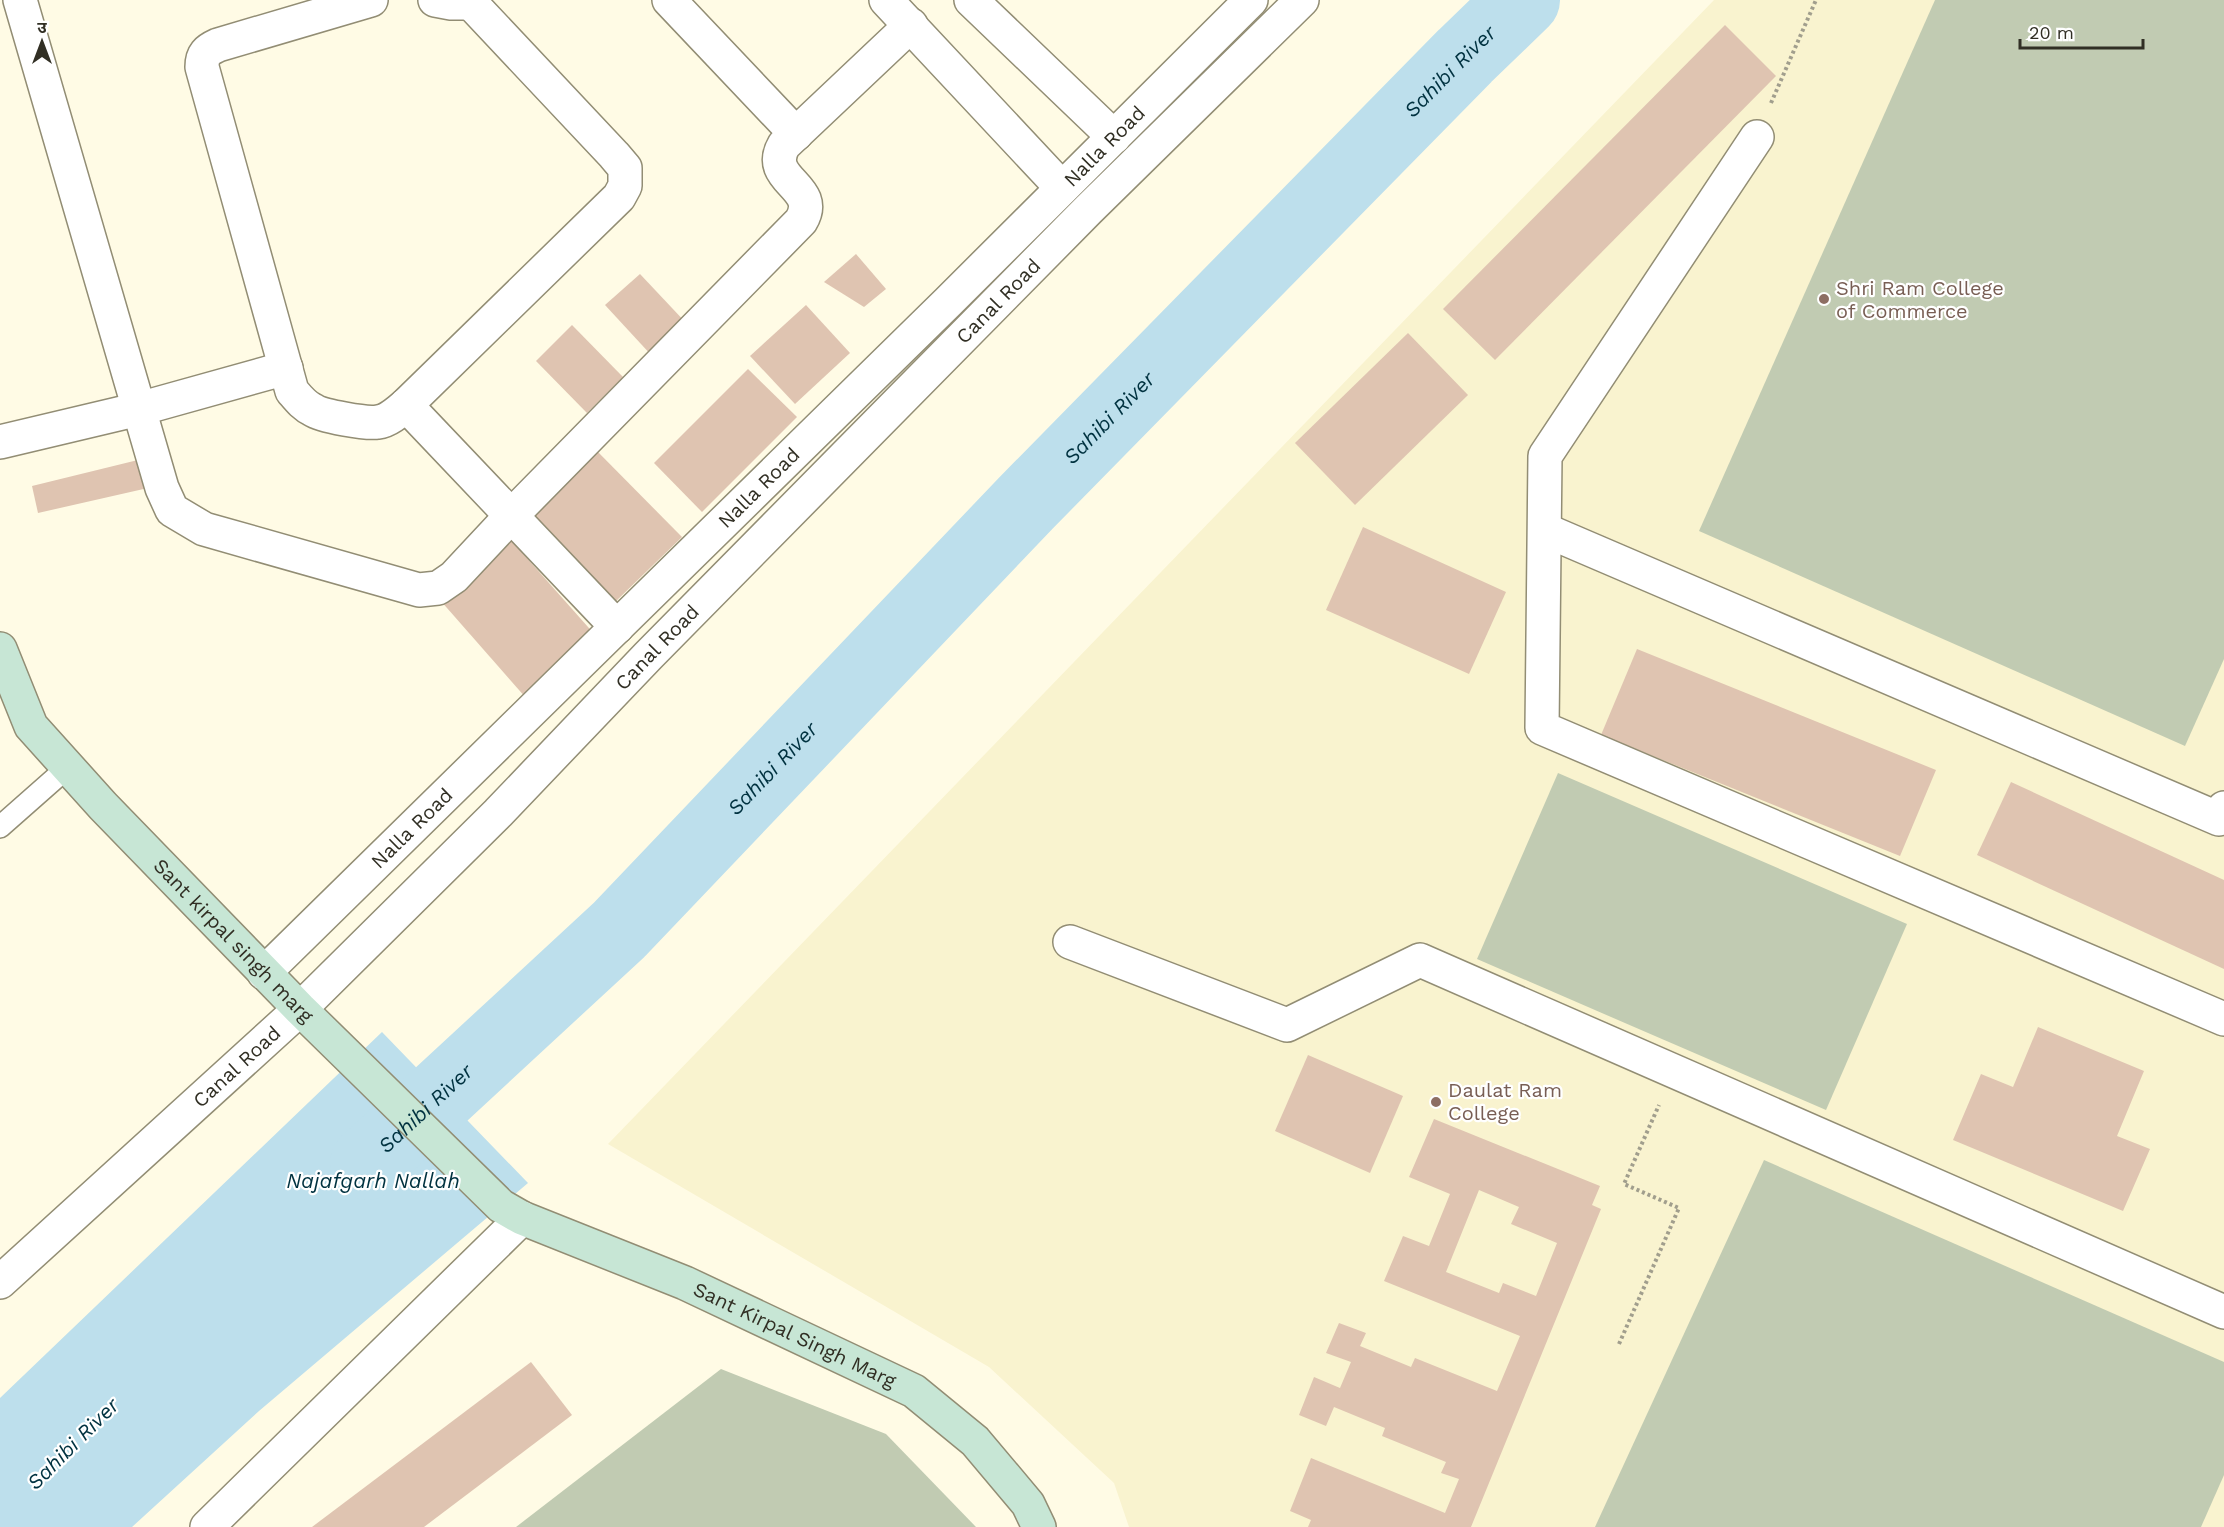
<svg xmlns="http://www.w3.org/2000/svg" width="2224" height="1527" viewBox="0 0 2224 1527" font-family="'Work Sans','Noto Sans Devanagari',sans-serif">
	<rect width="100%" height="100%" fill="#fffbe5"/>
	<path fill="#f9f3cf" d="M 1714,0 L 2224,0 L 2224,1527 L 1129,1527 L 1114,1483 L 989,1367 L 608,1144 Z"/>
	<g fill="#c1cbb2">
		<path d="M 1935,0 L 2224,0 L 2224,659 L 2185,746 L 1699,531 Z"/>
		<path d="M 1558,773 L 1907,924 L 1826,1110 L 1477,959 Z"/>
		<path d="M 1764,1160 L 2224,1362 L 2224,1475 L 2201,1527 L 1595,1527 Z"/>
		<path d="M 721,1369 L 886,1434 L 976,1527 L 516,1527 Z"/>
	</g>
	<path fill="#bddfec" d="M 382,1032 L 528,1183 L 259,1411 L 132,1527 L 0,1527 L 0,1398 Z"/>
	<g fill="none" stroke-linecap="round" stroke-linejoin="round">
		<path stroke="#bddfec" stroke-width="74" id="s1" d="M 367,1163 L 619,930 L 1026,503 L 1465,56 L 1523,0"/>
	</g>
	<g fill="#dfc4b1" fill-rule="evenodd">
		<path d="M 1725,25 L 1776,76 L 1495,360 L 1443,309 Z"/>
		<path d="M 856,254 L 886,289 L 864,307 L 824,282 Z"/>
		<path d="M 640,274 L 688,325 L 653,357 L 605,305 Z"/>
		<path d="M 806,305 L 850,353 L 795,404 L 750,356 Z"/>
		<path d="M 572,325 L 623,377 L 587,413 L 536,361 Z"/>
		<path d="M 1408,333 L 1468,395 L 1355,505 L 1295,443 Z"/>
		<path d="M 748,369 L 797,417 L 702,512 L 654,463 Z"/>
		<path d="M 593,447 L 682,537 L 611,606 L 522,516 Z"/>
		<path d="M 142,459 L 148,488 L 38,513 L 32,486 Z"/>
		<path d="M 1363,527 L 1506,592 L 1469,674 L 1326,610 Z"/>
		<path d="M 510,539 L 596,636 L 526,698 L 440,600 Z"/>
		<path d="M 1637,649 L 1936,770 L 1900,856 L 1601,735 Z"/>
		<path d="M 2011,782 L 2224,880 L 2224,969 L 1977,855 Z"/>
		<path d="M 2038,1027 L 2144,1071 L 2117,1136 L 2150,1149 L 2123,1211 L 1953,1140 L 1981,1074 L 2013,1087 Z"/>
		<path d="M 1308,1055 L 1403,1096 L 1370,1173 L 1275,1131 Z"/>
		<path d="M 1434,1119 L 1600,1186 L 1592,1205 L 1601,1209 L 1471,1527 L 1308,1527 L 1311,1520 L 1290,1511 L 1311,1458 L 1445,1513 L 1459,1479 L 1441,1473 L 1446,1462 L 1382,1436 L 1385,1428 L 1334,1407 L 1326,1426 L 1299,1415 L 1314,1377 L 1340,1388 L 1351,1362 L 1326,1353 L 1339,1323 L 1366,1333 L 1360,1346 L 1411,1367 L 1415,1358 L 1497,1391 L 1520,1336 L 1384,1281 L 1403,1236 L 1429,1246 L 1450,1194 L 1409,1177 ZM 1479,1190 L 1519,1207 L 1511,1224 L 1557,1243 L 1536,1296 L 1503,1283 L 1499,1293 L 1446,1272 Z"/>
		<path d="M 531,1362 L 572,1415 L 424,1527 L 312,1527 Z"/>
	</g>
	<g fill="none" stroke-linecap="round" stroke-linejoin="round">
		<g stroke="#928d74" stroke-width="24">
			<path id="lane" d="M 0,827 L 68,767"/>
		</g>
		<g stroke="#928d74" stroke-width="36">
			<g id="street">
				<path d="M 20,0 L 162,488 L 172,510 L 204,529 L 419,590 L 438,588 L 454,577 L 511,516 L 801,221 C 822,186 763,181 784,145 L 911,25"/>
				<path d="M 371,0 L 218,45 C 207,50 202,54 202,67 L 292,391 C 298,398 304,406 313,410 C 322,416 366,424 378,422 C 388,421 398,412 406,405 L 619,197 L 625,186 L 625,168 L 614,155 L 471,3"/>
				<path d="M 435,0 L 451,3 L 471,3 L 474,0"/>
				<path d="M 669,0 L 796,134"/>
				<path d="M 886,0 L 1062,188"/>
				<path d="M 971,0 L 1114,137"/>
				<path d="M 1757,137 L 1545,456 L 1542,728 L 2224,1019"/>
				<path d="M 406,405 L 617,627"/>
				<path d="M 0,442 L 139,409 L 286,368"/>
				<path d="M 1545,530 L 2219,819 L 2224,808"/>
				<path d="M 1070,942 L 1287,1025 L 1420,960 L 2224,1312"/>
				<path id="s2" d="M 264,973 L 948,302 L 1251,0"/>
				<path id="s3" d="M 0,1282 L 300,1009 L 498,813 L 648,656 L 1088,210 L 1302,0"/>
				<path d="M 207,1527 L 522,1218"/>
			</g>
		</g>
		<g stroke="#928d74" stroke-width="36">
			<g id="secondary">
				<path id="s4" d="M 0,649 L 31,726 L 103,806 L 300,1009 L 501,1206 L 522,1218 L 685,1283 L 914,1391 L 975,1441 L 1028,1504 L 1039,1527"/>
			</g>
		</g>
		<g stroke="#a19e8d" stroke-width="4" stroke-dasharray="3 3" stroke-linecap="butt">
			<path d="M 1771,103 L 1816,0"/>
			<path d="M 1619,1344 L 1679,1208 L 1624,1184 L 1659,1105"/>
		</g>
		<use href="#lane" stroke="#fff" stroke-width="21"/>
		<use href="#street" stroke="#fff" stroke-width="33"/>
		<use href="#secondary" stroke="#c7e6d5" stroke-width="33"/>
	</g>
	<g fill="#8d6e63" stroke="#fff" stroke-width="2">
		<circle cx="1824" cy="299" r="6"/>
		<circle cx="1436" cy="1102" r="6"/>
	</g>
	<g text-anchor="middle" stroke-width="4.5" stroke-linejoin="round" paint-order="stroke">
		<g font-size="20" fill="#312f24" stroke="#fff">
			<text dy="7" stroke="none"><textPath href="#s2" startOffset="1179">Nalla Road</textPath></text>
			<text dy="7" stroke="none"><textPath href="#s3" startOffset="1400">Canal Road</textPath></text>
			<text dy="7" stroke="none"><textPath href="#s2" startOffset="693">Nalla Road</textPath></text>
			<text dy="7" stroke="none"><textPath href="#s3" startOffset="914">Canal Road</textPath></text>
			<text dy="7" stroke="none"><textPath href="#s2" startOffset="207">Nalla Road</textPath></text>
			<text dy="7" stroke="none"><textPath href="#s4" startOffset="378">Sant kirpal singh marg</textPath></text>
			<text dy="7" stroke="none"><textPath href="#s3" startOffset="320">Canal Road</textPath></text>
			<text dy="7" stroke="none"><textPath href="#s4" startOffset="1076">Sant Kirpal Singh Marg</textPath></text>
		</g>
		<g font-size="20" fill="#785e54" stroke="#fff" text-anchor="start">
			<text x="1836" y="295">Shri Ram College<tspan x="1836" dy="23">of Commerce</tspan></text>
			<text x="1448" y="1097">Daulat Ram<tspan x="1448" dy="23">College</tspan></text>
		</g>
		<g font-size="21" font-style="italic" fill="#003240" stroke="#fff">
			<text dy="7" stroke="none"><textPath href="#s1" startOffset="1538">Sahibi River</textPath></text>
			<text dy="7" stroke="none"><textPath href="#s1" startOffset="1052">Sahibi River</textPath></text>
			<text dy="7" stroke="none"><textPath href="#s1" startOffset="566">Sahibi River</textPath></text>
			<text dy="7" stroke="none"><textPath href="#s1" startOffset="80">Sahibi River</textPath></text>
			<text x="373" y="1188">Najafgarh Nallah</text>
			<text transform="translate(73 1444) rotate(-45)" y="7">Sahibi River</text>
		</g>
	</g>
	<g transform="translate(42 42)" stroke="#ffffff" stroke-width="4.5" paint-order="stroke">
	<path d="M0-4.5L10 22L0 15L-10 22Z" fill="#312f24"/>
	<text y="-9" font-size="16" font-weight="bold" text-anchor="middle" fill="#312f24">उ</text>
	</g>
	<path d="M2020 39v9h123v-9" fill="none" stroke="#312f24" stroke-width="3"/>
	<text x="2029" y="39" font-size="18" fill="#312f24" stroke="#ffffff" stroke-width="4.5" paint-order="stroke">20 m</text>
</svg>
